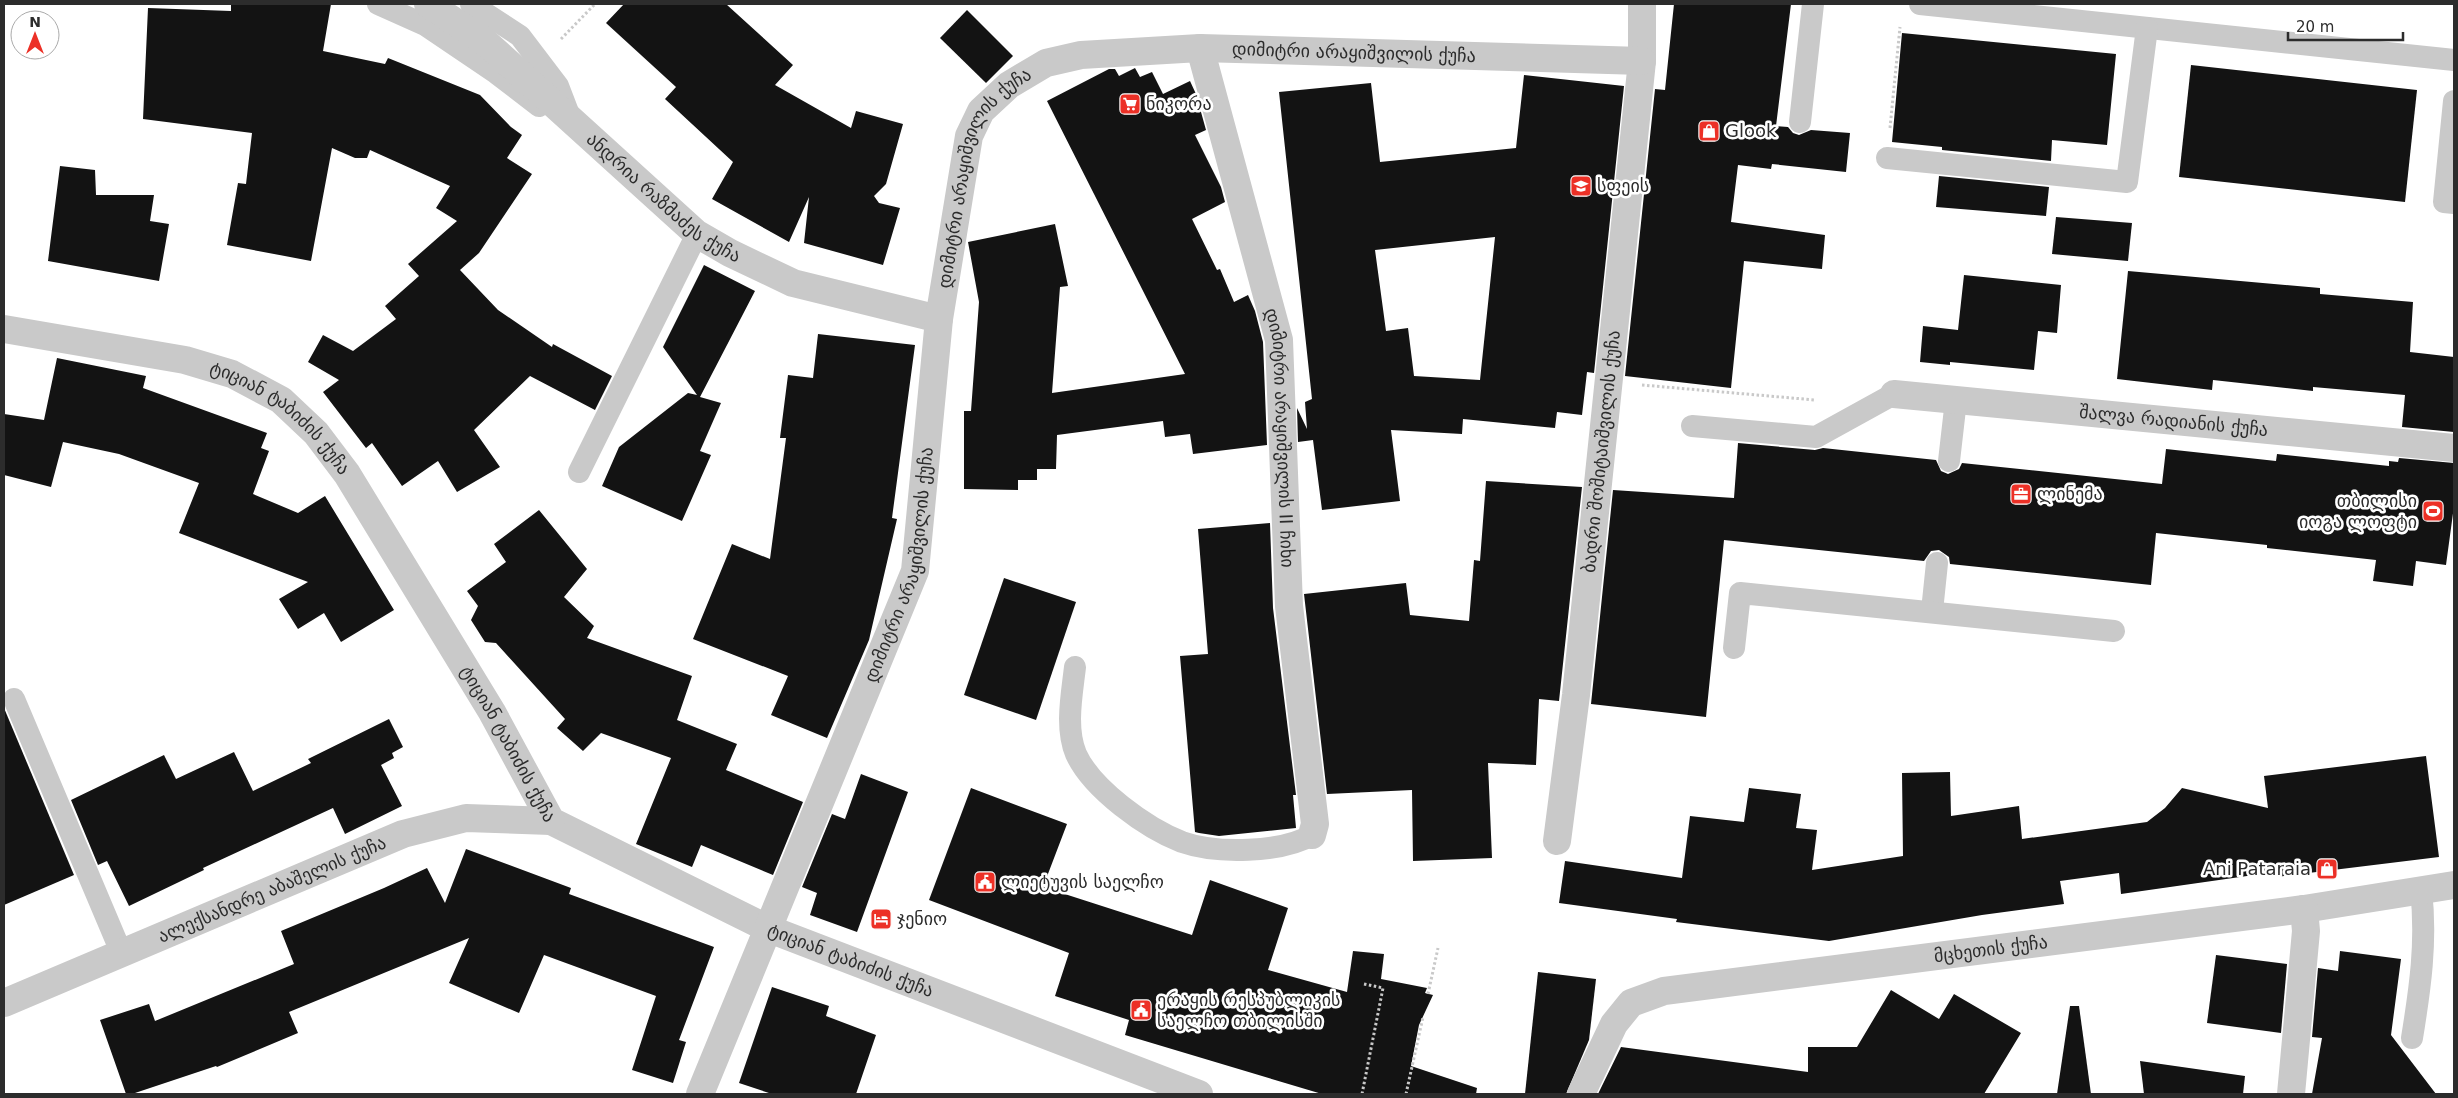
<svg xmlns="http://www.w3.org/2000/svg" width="2458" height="1098" viewBox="0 0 2458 1098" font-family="'DejaVu Sans','Noto Sans Georgian',sans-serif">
	<rect width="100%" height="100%" fill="#fff"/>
	<g fill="#131313" fill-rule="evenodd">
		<path d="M 231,4 L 331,4 L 323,51 L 385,64 L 388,58 L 480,95 L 511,127 L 522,135 L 507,158 L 532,174 L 479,253 L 460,270 L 498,310 L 552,347 L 553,344 L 612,376 L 595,410 L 530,376 L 474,430 L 500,467 L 457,492 L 438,461 L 402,486 L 372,443 L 366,448 L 323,392 L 339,380 L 308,362 L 323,335 L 353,351 L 396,319 L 385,306 L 419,276 L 408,264 L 457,221 L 436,208 L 450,186 L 370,150 L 367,158 L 355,158 L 332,148 L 311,261 L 227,245 L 238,183 L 246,184 L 252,133 L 143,119 L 148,8 L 231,11 Z"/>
		<path d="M 624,4 L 726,4 L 793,65 L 775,85 L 851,128 L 856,111 L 903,124 L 886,184 L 874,196 L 879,203 L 900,208 L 883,265 L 804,243 L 809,197 L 789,242 L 712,199 L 733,162 L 665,99 L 676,87 L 606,23 Z"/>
		<path d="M 1674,4 L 1791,4 L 1776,126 L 1788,127 L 1793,133 L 1799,135 L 1811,130 L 1850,133 L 1846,172 L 1772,164 L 1771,169 L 1738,165 L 1731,222 L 1825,235 L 1822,269 L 1744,261 L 1731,388 L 1625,376 L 1655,89 L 1665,90 Z"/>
		<path d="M 967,10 L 1013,56 L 986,83 L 940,38 Z"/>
		<path d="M 1902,33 L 2116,54 L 2107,145 L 2052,140 L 2051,161 L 1942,150 L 1942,147 L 1892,142 Z"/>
		<path d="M 2191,65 L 2417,90 L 2405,202 L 2179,177 Z"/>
		<path d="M 1135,68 L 1140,77 L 1152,72 L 1163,94 L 1190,81 L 1196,94 L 1206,130 L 1195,135 L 1221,187 L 1225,202 L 1192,219 L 1217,270 L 1220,269 L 1234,302 L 1248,295 L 1255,311 L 1263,342 L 1267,445 L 1193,454 L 1190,434 L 1165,437 L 1163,421 L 1057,435 L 1056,469 L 1037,469 L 1037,480 L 1018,480 L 1018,490 L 964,489 L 964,411 L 971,411 L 979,302 L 968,242 L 1055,224 L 1068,286 L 1060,287 L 1052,393 L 1185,374 L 1047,101 L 1109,69 L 1115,69 L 1119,76 Z"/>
		<path d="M 1524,75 L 1624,86 L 1594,373 L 1587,372 L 1582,415 L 1557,412 L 1555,428 L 1463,419 L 1462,434 L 1391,430 L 1400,501 L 1322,510 L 1313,440 L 1298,442 L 1297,408 L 1307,429 L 1305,402 L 1312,399 L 1279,92 L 1371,83 L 1380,162 L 1516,148 ZM 1495,237 L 1480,380 L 1414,376 L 1408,328 L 1386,331 L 1375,250 Z"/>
		<path d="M 60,166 L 95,170 L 96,195 L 154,195 L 150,221 L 169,224 L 159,281 L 48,261 Z"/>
		<path d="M 1939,176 L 2049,187 L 2046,216 L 1936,207 Z"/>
		<path d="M 2056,217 L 2132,223 L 2128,261 L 2052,254 Z"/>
		<path d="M 704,265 L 755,291 L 700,397 L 721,403 L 700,451 L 711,455 L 682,521 L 602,486 L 619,447 L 688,393 L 697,395 L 663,347 Z"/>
		<path d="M 2128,271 L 2320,288 L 2320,294 L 2413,302 L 2410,352 L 2454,357 L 2454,432 L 2402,427 L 2405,395 L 2313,387 L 2313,391 L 2213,380 L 2212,390 L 2117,379 Z"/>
		<path d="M 1964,275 L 2061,285 L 2057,333 L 2038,331 L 2034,370 L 1950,362 L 1950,365 L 1920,362 L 1923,326 L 1958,330 Z"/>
		<path d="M 818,334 L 915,345 L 892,518 L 897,519 L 869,640 L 827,738 L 771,715 L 788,676 L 693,639 L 732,544 L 770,559 L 786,438 L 780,438 L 788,375 L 813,378 Z"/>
		<path d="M 57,358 L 146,376 L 143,388 L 267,433 L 261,448 L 269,451 L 253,494 L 298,513 L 325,496 L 394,610 L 341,642 L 324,613 L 298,629 L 279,599 L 308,582 L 179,533 L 199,483 L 119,454 L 63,442 L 51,487 L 4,475 L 4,414 L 44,420 Z"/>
		<path d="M 1738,443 L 1815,450 L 1823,448 L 1936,460 L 1941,471 L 1948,474 L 1959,469 L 1962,463 L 2162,484 L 2166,449 L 2276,461 L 2277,454 L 2389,466 L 2389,461 L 2398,462 L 2399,458 L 2454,463 L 2454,506 L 2446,565 L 2416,561 L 2413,586 L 2373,581 L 2376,560 L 2267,548 L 2267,545 L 2156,533 L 2151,585 L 1950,564 L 1949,557 L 1939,550 L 1931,551 L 1924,561 L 1724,540 L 1706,717 L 1591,704 L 1613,490 L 1734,498 Z"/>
		<path d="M 1486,481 L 1582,487 L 1559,701 L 1539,699 L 1536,765 L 1488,763 L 1492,858 L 1413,861 L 1412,790 L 1327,794 L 1304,594 L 1406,583 L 1410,615 L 1469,621 L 1474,560 L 1480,561 Z"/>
		<path d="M 539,510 L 587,569 L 564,597 L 594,626 L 587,638 L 692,676 L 677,720 L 737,744 L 726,770 L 803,802 L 773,875 L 701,845 L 692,867 L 636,844 L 671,758 L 601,733 L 583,751 L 557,728 L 565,719 L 496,643 L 485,642 L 471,620 L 478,606 L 467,591 L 506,562 L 494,544 Z"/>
		<path d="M 1270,523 L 1273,608 L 1296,795 L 1293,795 L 1296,828 L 1219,836 L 1199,833 L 1195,832 L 1180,656 L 1208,654 L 1198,529 Z"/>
		<path d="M 1004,578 L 1076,602 L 1036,720 L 964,695 Z"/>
		<path d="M 4,708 L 74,875 L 4,905 Z"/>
		<path d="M 389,719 L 403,747 L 392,753 L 394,758 L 381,765 L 402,806 L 345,834 L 333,808 L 203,868 L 204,870 L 129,906 L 107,861 L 98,865 L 71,800 L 164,755 L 176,779 L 234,752 L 253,791 L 311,763 L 308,759 Z"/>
		<path d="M 2426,756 L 2439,857 L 2276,877 L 2275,872 L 2121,894 L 2119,873 L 2060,881 L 2064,904 L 1982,915 L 1829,941 L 1676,922 L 1677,919 L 1559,903 L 1565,861 L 1682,878 L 1690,816 L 1744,822 L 1749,788 L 1801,794 L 1796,828 L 1817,830 L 1812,870 L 1903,856 L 1902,773 L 1950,772 L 1951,816 L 2019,806 L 2022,839 L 2147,822 L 2165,808 L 2182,788 L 2268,808 L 2264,776 Z"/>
		<path d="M 861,774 L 908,792 L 857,932 L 810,915 L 817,893 L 802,887 L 832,814 L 845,819 Z"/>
		<path d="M 971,788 L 1067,824 L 1043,887 L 1192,935 L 1210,880 L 1288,908 L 1268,970 L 1347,992 L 1353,951 L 1384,954 L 1381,979 L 1427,988 L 1425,993 L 1433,995 L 1419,1025 L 1411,1066 L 1477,1088 L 1476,1094 L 1322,1094 L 1125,1035 L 1129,1020 L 1055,996 L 1069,953 L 929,900 Z"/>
		<path d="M 466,849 L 571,888 L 569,894 L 714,947 L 679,1040 L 686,1042 L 673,1083 L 632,1070 L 656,996 L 544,955 L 519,1013 L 449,983 L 469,938 L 289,1012 L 298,1033 L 217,1067 L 216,1066 L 132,1094 L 126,1094 L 100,1020 L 149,1004 L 155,1021 L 294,964 L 281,931 L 384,888 L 427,868 L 445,903 Z"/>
		<path d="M 2340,951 L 2401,959 L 2391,1035 L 2436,1094 L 2312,1094 L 2322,1038 L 2312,1037 L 2318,968 L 2338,971 Z"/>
		<path d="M 2216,955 L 2287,964 L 2281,1033 L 2207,1023 Z"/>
		<path d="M 1538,972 L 1596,979 L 1589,1040 L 1566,1094 L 1525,1094 Z"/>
		<path d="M 772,987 L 829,1006 L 826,1016 L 876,1035 L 856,1094 L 772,1094 L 739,1083 Z"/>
		<path d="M 1891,990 L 1939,1019 L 1954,994 L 2021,1033 L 1984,1094 L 1598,1094 L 1621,1047 L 1808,1072 L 1808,1047 L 1857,1047 Z"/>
		<path d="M 2070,1006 L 2079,1006 L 2091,1094 L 2057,1094 Z"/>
		<path d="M 2140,1061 L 2245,1076 L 2243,1094 L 2144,1094 Z"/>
	</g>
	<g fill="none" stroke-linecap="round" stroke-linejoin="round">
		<g stroke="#c9c9c9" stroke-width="3" stroke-dasharray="2.5 2.5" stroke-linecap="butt">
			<path d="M 561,39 L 595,4"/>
			<path d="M 1890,128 L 1900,27"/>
			<path d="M 1642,385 L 1815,400"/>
			<path d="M 1428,994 L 1438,948"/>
			<path d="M 1362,1094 L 1383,988 L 1364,984"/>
			<path d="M 1406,1094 L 1423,1017"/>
		</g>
		<g stroke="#c9c9c9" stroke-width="22">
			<path d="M 378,4 L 425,25 L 496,73 L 539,106"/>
			<path d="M 471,4 L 520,36 L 558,86 L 571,120"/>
			<path d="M 1920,4 L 2454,60"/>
			<path d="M 2454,101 L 2444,202 L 2454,203"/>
			<path d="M 1800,122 L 1813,4"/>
			<path d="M 1887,158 L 2127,182 L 2147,28"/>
			<path d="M 1692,426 L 1816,437 L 1894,394"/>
			<path d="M 1949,461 L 1956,400"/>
			<path d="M 579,472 L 697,234"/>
			<path d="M 1932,611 L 1937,563"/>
			<path d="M 1734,648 L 1740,593 L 2114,631"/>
			<path d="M 1075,667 C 1072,694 1065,728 1076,754 C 1092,789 1146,828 1182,842 C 1216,854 1281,853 1312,835"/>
			<path d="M 14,699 L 121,952"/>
			<path d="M 2412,1038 C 2420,989 2427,941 2421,890"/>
		</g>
		<g stroke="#c9c9c9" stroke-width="28">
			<path id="s1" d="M 428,4 L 483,40 L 697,234 L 730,253 L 793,283 L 939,319"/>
			<path id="s2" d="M 1200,48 L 1279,340 L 1289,606 L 1315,824 L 1312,835"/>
			<path id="s3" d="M 4,329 L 185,360 L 232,374 L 281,400 L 316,433 L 347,474 L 492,712 L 551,821 L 769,929 L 1199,1094"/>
			<path id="s4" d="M 1894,394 L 2454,448"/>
			<path id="s5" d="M 1557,841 L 1576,695 L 1642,61 L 1642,4"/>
			<path id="s6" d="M 4,1003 L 403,834 L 466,818 L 551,821"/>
			<path id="s7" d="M 700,1094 L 915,571 L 939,319 L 969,136 L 981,111 L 1009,85 L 1046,63 L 1081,55 L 1200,48 L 1642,61"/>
			<path id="s8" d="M 1581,1094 L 1614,1024 L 1631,1003 L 1664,991 L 2304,909 L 2454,885"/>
			<path d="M 2291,1094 L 2306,931 L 2304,909"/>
		</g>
	</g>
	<defs>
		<g id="supermarket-square" transform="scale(1.125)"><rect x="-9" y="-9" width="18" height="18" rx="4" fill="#ec3026" stroke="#fff"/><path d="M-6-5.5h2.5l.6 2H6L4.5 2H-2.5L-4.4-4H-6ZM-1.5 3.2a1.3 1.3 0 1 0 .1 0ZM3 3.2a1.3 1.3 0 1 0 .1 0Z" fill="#fff"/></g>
		<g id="shop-square" transform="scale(1.125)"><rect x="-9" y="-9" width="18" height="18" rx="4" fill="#ec3026" stroke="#fff"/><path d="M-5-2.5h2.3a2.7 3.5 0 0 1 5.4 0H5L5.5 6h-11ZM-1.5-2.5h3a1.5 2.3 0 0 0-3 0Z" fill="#fff"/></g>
		<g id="school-square" transform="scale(1.125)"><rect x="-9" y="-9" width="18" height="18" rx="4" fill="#ec3026" stroke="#fff"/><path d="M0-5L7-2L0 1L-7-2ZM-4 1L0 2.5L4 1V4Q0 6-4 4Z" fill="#fff"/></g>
		<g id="office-square" transform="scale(1.125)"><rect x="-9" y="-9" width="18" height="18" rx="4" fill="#ec3026" stroke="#fff"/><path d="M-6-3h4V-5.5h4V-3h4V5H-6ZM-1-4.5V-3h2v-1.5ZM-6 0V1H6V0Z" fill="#fff"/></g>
		<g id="stadium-square" transform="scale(1.125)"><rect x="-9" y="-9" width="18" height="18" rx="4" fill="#ec3026" stroke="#fff"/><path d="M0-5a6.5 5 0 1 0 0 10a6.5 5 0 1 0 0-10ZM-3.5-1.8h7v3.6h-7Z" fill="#fff"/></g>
		<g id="civic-square" transform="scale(1.125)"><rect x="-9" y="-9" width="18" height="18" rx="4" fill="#ec3026" stroke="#fff"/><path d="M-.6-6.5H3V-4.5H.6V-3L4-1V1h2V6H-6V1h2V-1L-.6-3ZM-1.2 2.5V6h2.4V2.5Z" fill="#fff"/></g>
		<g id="hotel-square" transform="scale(1.125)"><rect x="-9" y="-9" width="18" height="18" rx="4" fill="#ec3026" stroke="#fff"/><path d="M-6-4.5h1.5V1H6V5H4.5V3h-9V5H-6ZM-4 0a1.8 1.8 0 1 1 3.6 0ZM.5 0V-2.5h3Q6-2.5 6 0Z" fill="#fff"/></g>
	</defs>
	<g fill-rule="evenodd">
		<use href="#supermarket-square" x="1130" y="104"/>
		<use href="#shop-square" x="1709" y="131"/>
		<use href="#school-square" x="1581" y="186"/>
		<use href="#office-square" x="2021" y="494"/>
		<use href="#stadium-square" x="2433" y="511"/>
		<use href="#shop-square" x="2327" y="869"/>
		<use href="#civic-square" x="985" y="882"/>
		<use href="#hotel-square" x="881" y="919"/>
		<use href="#civic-square" x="1141" y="1010"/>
	</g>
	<g text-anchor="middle" stroke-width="5" stroke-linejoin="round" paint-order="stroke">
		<g font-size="18" fill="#2c2c2c" stroke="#fff">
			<text dy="6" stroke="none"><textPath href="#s7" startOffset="1422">დიმიტრი არაყიშვილის ქუჩა</textPath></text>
			<text dy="6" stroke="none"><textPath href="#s7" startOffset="972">დიმიტრი არაყიშვილის ქუჩა</textPath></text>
			<text dy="6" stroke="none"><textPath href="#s1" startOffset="306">ანდრია რაზმაძეს ქუჩა</textPath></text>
			<text dy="6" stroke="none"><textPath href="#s4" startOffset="281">შალვა რადიანის ქუჩა</textPath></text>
			<text dy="6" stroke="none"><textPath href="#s3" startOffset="298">ტიციან ტაბიძის ქუჩა</textPath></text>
			<text dy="6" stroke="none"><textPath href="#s2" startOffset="400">დიმიტრი არაყიშვილის II ჩიხი</textPath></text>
			<text dy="6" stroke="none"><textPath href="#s5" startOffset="392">ბადრი შოშიტაიშვილის ქუჩა</textPath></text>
			<text dy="6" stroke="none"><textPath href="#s7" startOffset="568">დიმიტრი არაყიშვილის ქუჩა</textPath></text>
			<text dy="6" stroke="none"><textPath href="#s3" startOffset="702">ტიციან ტაბიძის ქუჩა</textPath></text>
			<text dy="6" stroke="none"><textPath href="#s6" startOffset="291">ალექსანდრე აბაშელის ქუჩა</textPath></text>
			<text dy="6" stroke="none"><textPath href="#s8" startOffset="469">მცხეთის ქუჩა</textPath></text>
			<text dy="6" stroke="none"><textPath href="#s3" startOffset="1121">ტიციან ტაბიძის ქუჩა</textPath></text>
		</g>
		<g font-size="18" fill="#2c2c2c" stroke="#fff" text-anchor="start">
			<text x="1146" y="110">ნიკორა</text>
			<text x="1725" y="137">Glook</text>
			<text x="1597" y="192">სფეის</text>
			<text x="2037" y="500">ლინემა</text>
			<text x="2417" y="507" text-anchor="end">თბილისი<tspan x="2417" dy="21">იოგა ლოფტი</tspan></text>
			<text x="2311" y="875" text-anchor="end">Ani Pataraia</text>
			<text x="1001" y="888">ლიეტუვის საელჩო</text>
			<text x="897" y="925">ჯენიო</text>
			<text x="1157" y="1006">ერაყის რესპუბლიკის<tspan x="1157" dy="21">საელჩო თბილისში</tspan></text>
		</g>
	</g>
	<rect width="2458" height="1098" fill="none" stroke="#2c2c2c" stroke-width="10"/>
	<g transform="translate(35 35)"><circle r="24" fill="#ffffff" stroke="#ababab"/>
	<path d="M0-4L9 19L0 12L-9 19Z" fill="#ec3026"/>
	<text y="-8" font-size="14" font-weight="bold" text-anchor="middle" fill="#2c2c2c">N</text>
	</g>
	<path d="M2288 32v8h115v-8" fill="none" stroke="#2c2c2c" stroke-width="2.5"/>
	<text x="2296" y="32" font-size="15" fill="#2c2c2c" stroke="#ffffff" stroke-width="4" paint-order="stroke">20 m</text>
</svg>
